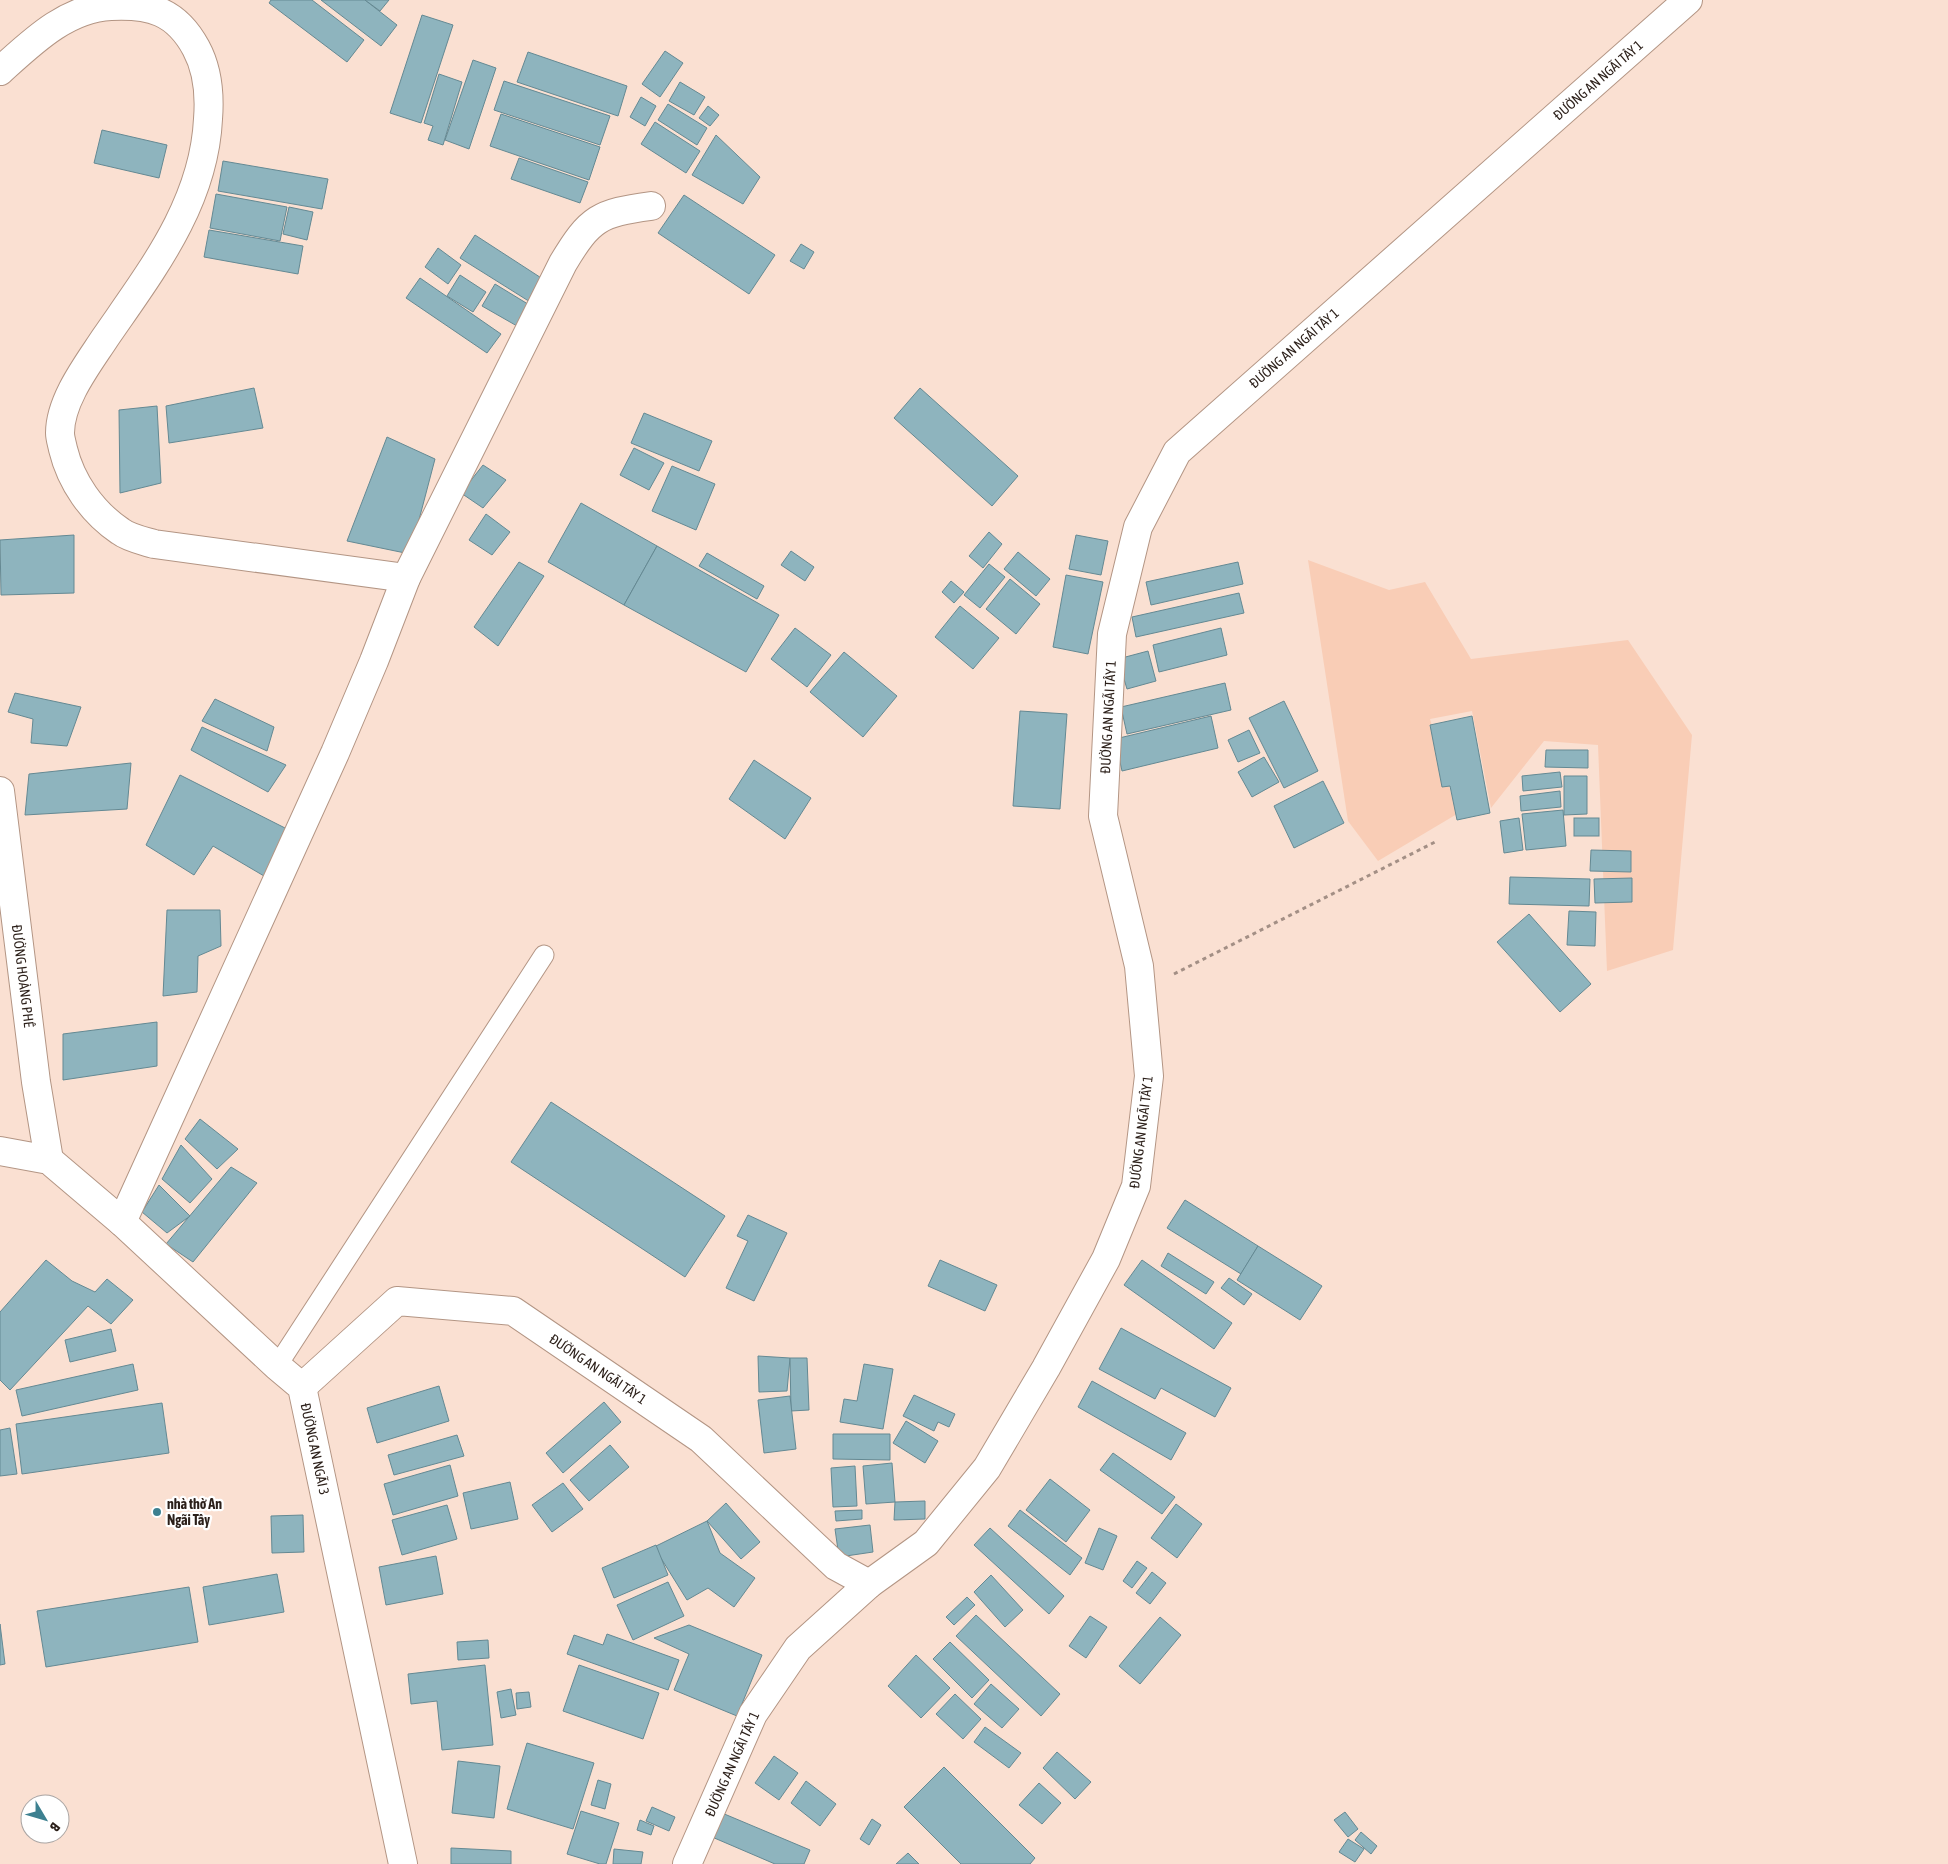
<svg xmlns="http://www.w3.org/2000/svg" width="1948" height="1864" viewBox="0 0 1948 1864" font-family="'Asap Condensed',sans-serif">
	<rect width="100%" height="100%" fill="#fae0d2"/>
	<path fill="#f9cdb6" d="M 1308,560 L 1389,590 L 1425,582 L 1471,659 L 1628,640 L 1692,735 L 1673,950 L 1607,971 L 1598,745 L 1544,741 L 1491,808 L 1472,711 L 1430,719 L 1457,814 L 1378,861 L 1348,821 Z"/>
	<g fill="#8eb4be" stroke="#648993">
		<path d="M 271,0 L 312,0 L 364,40 L 347,62 L 269,3 Z"/>
		<path d="M 321,0 L 365,0 L 397,25 L 381,46 Z"/>
		<path d="M 365,0 L 389,0 L 380,11 Z"/>
		<path d="M 422,15 L 453,25 L 421,123 L 390,113 Z"/>
		<path d="M 665,51 L 683,63 L 660,97 L 642,84 Z"/>
		<path d="M 528,52 L 627,86 L 618,116 L 517,82 Z"/>
		<path d="M 473,60 L 496,68 L 469,149 L 445,140 Z"/>
		<path d="M 439,74 L 462,82 L 443,145 L 428,140 L 433,126 L 424,123 Z"/>
		<path d="M 504,81 L 610,116 L 600,145 L 494,110 Z"/>
		<path d="M 680,82 L 705,97 L 694,115 L 669,101 Z"/>
		<path d="M 641,97 L 656,106 L 645,126 L 630,117 Z"/>
		<path d="M 668,104 L 707,128 L 697,145 L 658,120 Z"/>
		<path d="M 708,106 L 719,115 L 710,126 L 699,118 Z"/>
		<path d="M 501,114 L 600,147 L 589,180 L 490,146 Z"/>
		<path d="M 655,122 L 700,151 L 686,173 L 641,144 Z"/>
		<path d="M 102,130 L 167,145 L 159,178 L 94,163 Z"/>
		<path d="M 716,135 L 760,177 L 743,204 L 692,175 Z"/>
		<path d="M 519,158 L 588,182 L 580,203 L 511,179 Z"/>
		<path d="M 223,161 L 328,179 L 322,209 L 218,191 Z"/>
		<path d="M 216,194 L 287,207 L 280,241 L 210,228 Z"/>
		<path d="M 684,195 L 775,255 L 749,294 L 658,233 Z"/>
		<path d="M 289,207 L 313,212 L 307,240 L 283,234 Z"/>
		<path d="M 209,230 L 303,246 L 298,274 L 204,257 Z"/>
		<path d="M 475,235 L 549,283 L 535,305 L 460,258 Z"/>
		<path d="M 801,244 L 814,252 L 804,269 L 790,261 Z"/>
		<path d="M 438,248 L 461,265 L 448,284 L 425,267 Z"/>
		<path d="M 460,275 L 486,292 L 473,312 L 447,296 Z"/>
		<path d="M 420,278 L 501,334 L 487,353 L 406,298 Z"/>
		<path d="M 495,284 L 536,309 L 524,330 L 482,306 Z"/>
		<path d="M 254,388 L 263,428 L 169,443 L 166,406 Z"/>
		<path d="M 920,388 L 1018,476 L 992,506 L 894,418 Z"/>
		<path d="M 157,406 L 161,483 L 120,493 L 119,410 Z"/>
		<path d="M 644,413 L 712,441 L 699,471 L 631,443 Z"/>
		<path d="M 387,437 L 435,459 L 410,554 L 347,541 Z"/>
		<path d="M 634,448 L 664,463 L 649,490 L 620,475 Z"/>
		<path d="M 483,465 L 506,480 L 483,508 L 461,493 Z"/>
		<path d="M 672,466 L 715,484 L 696,530 L 652,511 Z"/>
		<path d="M 581,503 L 657,546 L 624,605 L 548,562 Z"/>
		<path d="M 486,514 L 510,532 L 492,555 L 469,540 Z"/>
		<path d="M 989,532 L 1002,544 L 983,568 L 969,556 Z"/>
		<path d="M 74,535 L 74,593 L 1,595 L 0,540 Z"/>
		<path d="M 1076,535 L 1108,541 L 1101,575 L 1069,569 Z"/>
		<path d="M 657,546 L 779,615 L 746,672 L 624,605 Z"/>
		<path d="M 791,551 L 814,567 L 805,581 L 781,565 Z"/>
		<path d="M 1018,552 L 1050,579 L 1036,596 L 1004,569 Z"/>
		<path d="M 707,553 L 764,586 L 757,599 L 699,566 Z"/>
		<path d="M 519,562 L 544,576 L 498,646 L 474,627 Z"/>
		<path d="M 1238,562 L 1243,584 L 1151,605 L 1146,582 Z"/>
		<path d="M 989,564 L 1005,577 L 980,608 L 964,595 Z"/>
		<path d="M 1066,575 L 1103,582 L 1088,654 L 1053,647 Z"/>
		<path d="M 1010,579 L 1040,604 L 1016,634 L 986,609 Z"/>
		<path d="M 951,581 L 964,592 L 954,603 L 942,592 Z"/>
		<path d="M 1239,593 L 1244,613 L 1136,637 L 1132,617 Z"/>
		<path d="M 960,606 L 999,638 L 973,669 L 935,637 Z"/>
		<path d="M 795,628 L 831,655 L 807,687 L 771,659 Z"/>
		<path d="M 1221,628 L 1227,655 L 1159,672 L 1153,645 Z"/>
		<path d="M 1148,651 L 1156,681 L 1127,689 L 1118,659 Z"/>
		<path d="M 844,652 L 897,696 L 863,737 L 810,692 Z"/>
		<path d="M 1225,683 L 1231,710 L 1127,734 L 1121,707 Z"/>
		<path d="M 15,693 L 81,707 L 67,746 L 31,743 L 33,719 L 8,712 Z"/>
		<path d="M 215,699 L 274,727 L 267,751 L 202,721 Z"/>
		<path d="M 1284,701 L 1318,771 L 1284,788 L 1249,718 Z"/>
		<path d="M 1020,711 L 1067,714 L 1060,809 L 1013,806 Z"/>
		<path d="M 1211,716 L 1218,748 L 1122,771 L 1115,739 Z"/>
		<path d="M 1472,716 L 1490,813 L 1457,820 L 1450,786 L 1442,787 L 1430,725 Z"/>
		<path d="M 202,727 L 286,765 L 268,792 L 191,750 Z"/>
		<path d="M 1249,730 L 1260,753 L 1238,762 L 1228,740 Z"/>
		<path d="M 1546,750 L 1588,750 L 1588,768 L 1545,767 Z"/>
		<path d="M 1264,757 L 1279,782 L 1252,797 L 1238,772 Z"/>
		<path d="M 754,760 L 811,798 L 785,839 L 729,799 Z"/>
		<path d="M 131,763 L 127,809 L 25,815 L 29,774 Z"/>
		<path d="M 1560,772 L 1562,787 L 1523,791 L 1522,776 Z"/>
		<path d="M 180,775 L 287,829 L 264,876 L 213,846 L 194,875 L 146,845 Z"/>
		<path d="M 1564,776 L 1587,776 L 1587,814 L 1564,815 Z"/>
		<path d="M 1323,781 L 1344,823 L 1294,848 L 1274,806 Z"/>
		<path d="M 1560,791 L 1561,807 L 1521,811 L 1520,796 Z"/>
		<path d="M 1563,810 L 1566,846 L 1526,850 L 1522,814 Z"/>
		<path d="M 1519,818 L 1523,850 L 1504,853 L 1500,821 Z"/>
		<rect x="1574" y="818" width="25" height="18"/>
		<path d="M 1591,850 L 1631,851 L 1631,872 L 1590,871 Z"/>
		<path d="M 1510,877 L 1590,879 L 1589,906 L 1509,904 Z"/>
		<path d="M 1632,878 L 1632,902 L 1595,903 L 1594,879 Z"/>
		<path d="M 167,910 L 220,910 L 221,946 L 198,956 L 197,992 L 163,996 Z"/>
		<path d="M 1569,911 L 1596,912 L 1595,946 L 1567,945 Z"/>
		<path d="M 1529,914 L 1591,984 L 1560,1012 L 1497,942 Z"/>
		<path d="M 157,1022 L 157,1066 L 63,1080 L 63,1034 Z"/>
		<path d="M 551,1102 L 725,1216 L 685,1277 L 511,1162 Z"/>
		<path d="M 200,1119 L 238,1149 L 217,1169 L 185,1139 Z"/>
		<path d="M 181,1145 L 212,1179 L 190,1203 L 162,1179 Z"/>
		<path d="M 231,1167 L 257,1183 L 193,1262 L 166,1244 Z"/>
		<path d="M 159,1185 L 190,1216 L 167,1233 L 142,1212 Z"/>
		<path d="M 1185,1200 L 1258,1246 L 1241,1274 L 1167,1228 Z"/>
		<path d="M 748,1215 L 787,1233 L 754,1301 L 726,1288 L 748,1241 L 737,1236 Z"/>
		<path d="M 1258,1246 L 1322,1286 L 1300,1320 L 1237,1280 Z"/>
		<path d="M 1168,1253 L 1214,1282 L 1206,1294 L 1161,1266 Z"/>
		<path d="M 46,1260 L 72,1281 L 95,1292 L 107,1279 L 133,1300 L 111,1324 L 88,1306 L 10,1390 L 0,1380 L 0,1312 Z"/>
		<path d="M 940,1260 L 997,1285 L 985,1311 L 928,1286 Z"/>
		<path d="M 1142,1260 L 1232,1323 L 1214,1349 L 1124,1285 Z"/>
		<path d="M 1229,1278 L 1252,1294 L 1244,1305 L 1221,1288 Z"/>
		<path d="M 1121,1328 L 1231,1388 L 1215,1417 L 1161,1388 L 1155,1399 L 1099,1369 Z"/>
		<path d="M 111,1329 L 116,1351 L 70,1362 L 65,1340 Z"/>
		<path d="M 758,1356 L 790,1358 L 787,1391 L 759,1392 Z"/>
		<path d="M 790,1358 L 807,1358 L 809,1410 L 791,1411 Z"/>
		<path d="M 133,1364 L 138,1390 L 22,1416 L 16,1390 Z"/>
		<path d="M 864,1364 L 893,1369 L 883,1429 L 840,1422 L 844,1399 L 857,1401 Z"/>
		<path d="M 1092,1381 L 1186,1433 L 1171,1460 L 1078,1407 Z"/>
		<path d="M 439,1386 L 449,1421 L 377,1443 L 367,1408 Z"/>
		<path d="M 914,1395 L 955,1414 L 949,1427 L 938,1422 L 934,1431 L 903,1416 Z"/>
		<path d="M 790,1396 L 796,1449 L 764,1453 L 758,1400 Z"/>
		<path d="M 604,1402 L 621,1422 L 563,1473 L 546,1453 Z"/>
		<path d="M 162,1403 L 169,1453 L 22,1474 L 16,1424 Z"/>
		<path d="M 906,1421 L 938,1441 L 925,1463 L 893,1443 Z"/>
		<path d="M 10,1428 L 17,1474 L 0,1476 L 0,1430 Z"/>
		<path d="M 833,1434 L 890,1434 L 890,1460 L 833,1459 Z"/>
		<path d="M 457,1435 L 464,1456 L 394,1475 L 388,1455 Z"/>
		<path d="M 610,1445 L 629,1467 L 589,1501 L 570,1480 Z"/>
		<path d="M 1113,1453 L 1175,1497 L 1162,1514 L 1100,1470 Z"/>
		<path d="M 892,1463 L 895,1502 L 866,1504 L 863,1466 Z"/>
		<path d="M 450,1465 L 458,1496 L 393,1515 L 384,1484 Z"/>
		<path d="M 855,1466 L 857,1506 L 833,1507 L 831,1468 Z"/>
		<path d="M 1050,1479 L 1090,1510 L 1066,1542 L 1026,1510 Z"/>
		<path d="M 510,1482 L 518,1519 L 471,1529 L 463,1493 Z"/>
		<path d="M 563,1483 L 583,1509 L 552,1532 L 532,1505 Z"/>
		<path d="M 925,1501 L 925,1519 L 894,1520 L 895,1502 Z"/>
		<path d="M 726,1503 L 760,1542 L 741,1559 L 707,1521 Z"/>
		<path d="M 1176,1504 L 1202,1524 L 1177,1558 L 1151,1538 Z"/>
		<path d="M 447,1505 L 457,1539 L 402,1555 L 392,1520 Z"/>
		<path d="M 862,1510 L 862,1519 L 836,1521 L 835,1511 Z"/>
		<path d="M 1020,1510 L 1082,1558 L 1070,1575 L 1008,1526 Z"/>
		<path d="M 303,1515 L 304,1552 L 272,1553 L 271,1516 Z"/>
		<path d="M 707,1521 L 720,1553 L 755,1578 L 734,1607 L 708,1588 L 687,1600 L 654,1547 Z"/>
		<path d="M 870,1525 L 873,1552 L 839,1557 L 835,1529 Z"/>
		<path d="M 990,1528 L 1064,1596 L 1049,1614 L 974,1545 Z"/>
		<path d="M 1099,1528 L 1117,1536 L 1103,1570 L 1085,1563 Z"/>
		<path d="M 656,1545 L 668,1575 L 614,1598 L 602,1568 Z"/>
		<path d="M 436,1556 L 443,1594 L 386,1605 L 379,1567 Z"/>
		<path d="M 1137,1561 L 1147,1568 L 1132,1588 L 1123,1581 Z"/>
		<path d="M 1152,1572 L 1166,1583 L 1150,1604 L 1136,1593 Z"/>
		<path d="M 277,1574 L 284,1612 L 209,1625 L 203,1587 Z"/>
		<path d="M 991,1575 L 1023,1610 L 1005,1627 L 974,1592 Z"/>
		<path d="M 668,1582 L 684,1616 L 633,1640 L 617,1605 Z"/>
		<path d="M 189,1587 L 198,1642 L 46,1667 L 37,1611 Z"/>
		<path d="M 967,1597 L 975,1605 L 954,1625 L 946,1617 Z"/>
		<path d="M 976,1615 L 1060,1694 L 1041,1716 L 956,1636 Z"/>
		<path d="M 1090,1616 L 1107,1627 L 1086,1658 L 1069,1646 Z"/>
		<path d="M 1160,1617 L 1181,1635 L 1140,1684 L 1119,1666 Z"/>
		<path d="M 0,1624 L 5,1664 L 0,1665 Z"/>
		<path d="M 689,1625 L 762,1655 L 737,1716 L 674,1690 L 689,1654 L 654,1638 Z"/>
		<path d="M 607,1634 L 679,1660 L 668,1690 L 567,1654 L 574,1635 L 603,1645 Z"/>
		<path d="M 488,1640 L 489,1658 L 458,1660 L 457,1642 Z"/>
		<path d="M 950,1642 L 989,1680 L 972,1698 L 933,1659 Z"/>
		<path d="M 916,1655 L 950,1688 L 921,1718 L 888,1686 Z"/>
		<path d="M 485,1665 L 493,1745 L 442,1750 L 437,1701 L 411,1704 L 408,1674 Z"/>
		<path d="M 579,1665 L 659,1693 L 643,1739 L 563,1711 Z"/>
		<path d="M 991,1684 L 1019,1709 L 1002,1728 L 974,1704 Z"/>
		<path d="M 511,1689 L 516,1715 L 501,1718 L 497,1692 Z"/>
		<path d="M 529,1692 L 531,1707 L 517,1709 L 516,1693 Z"/>
		<path d="M 955,1694 L 981,1719 L 963,1739 L 936,1714 Z"/>
		<path d="M 985,1727 L 1021,1753 L 1009,1768 L 974,1742 Z"/>
		<path d="M 527,1743 L 594,1763 L 573,1829 L 507,1809 Z"/>
		<path d="M 1057,1752 L 1091,1782 L 1075,1799 L 1043,1768 Z"/>
		<path d="M 774,1756 L 798,1773 L 779,1800 L 755,1783 Z"/>
		<path d="M 458,1761 L 500,1766 L 494,1818 L 452,1813 Z"/>
		<path d="M 944,1767 L 1035,1858 L 1030,1864 L 961,1864 L 904,1807 Z"/>
		<path d="M 598,1780 L 611,1784 L 605,1809 L 591,1805 Z"/>
		<path d="M 806,1781 L 836,1804 L 820,1826 L 791,1803 Z"/>
		<path d="M 1039,1783 L 1061,1803 L 1042,1824 L 1019,1805 Z"/>
		<path d="M 652,1807 L 675,1817 L 669,1831 L 646,1821 Z"/>
		<path d="M 581,1811 L 619,1823 L 606,1864 L 600,1864 L 567,1854 Z"/>
		<path d="M 1345,1812 L 1358,1829 L 1348,1837 L 1334,1820 Z"/>
		<path d="M 722,1813 L 810,1850 L 804,1864 L 775,1864 L 712,1837 Z"/>
		<path d="M 872,1819 L 881,1825 L 869,1845 L 860,1839 Z"/>
		<path d="M 640,1820 L 654,1826 L 651,1835 L 637,1830 Z"/>
		<path d="M 1361,1832 L 1377,1846 L 1371,1854 L 1355,1840 Z"/>
		<path d="M 1348,1839 L 1364,1849 L 1355,1862 L 1339,1852 Z"/>
		<path d="M 451,1848 L 511,1851 L 511,1864 L 451,1864 Z"/>
		<path d="M 614,1849 L 643,1852 L 641,1864 L 613,1864 Z"/>
		<path d="M 908,1853 L 919,1864 L 896,1864 Z"/>
	</g>
	<g fill="none" stroke-linecap="round" stroke-linejoin="round">
		<g stroke="#b39584" stroke-width="21">
			<path id="service" d="M 277,1366 L 544,955"/>
		</g>
		<g stroke="#b39584" stroke-width="30">
			<g id="minor">
				<path d="M 0,71 C 31,43 66,8 111,6 C 150,4 176,11 196,48 C 208,70 210,94 208,119 C 204,204 151,271 105,338 C 88,364 60,400 60,433 C 60,438 62,444 63,449 C 71,482 92,512 120,531 C 129,538 144,541 154,544 L 406,578"/>
				<path d="M 0,791 L 36,1082 L 49,1160"/>
				<path d="M 0,1151 L 49,1160 L 122,1222 L 277,1366 L 302,1387 L 403,1864"/>
				<path d="M 122,1222 L 335,753 L 374,661 L 406,578 L 563,263 C 590,218 599,213 651,206"/>
				<path d="M 302,1387 L 397,1301 L 513,1311 L 701,1439 L 836,1566 L 869,1584"/>
				<path d="M 687,1864 L 753,1714 L 798,1648 L 869,1584 L 926,1543 L 987,1468 L 1046,1368 L 1106,1259 L 1136,1186 L 1149,1076 L 1139,966 L 1103,816 L 1112,634 L 1138,527 L 1177,452 L 1688,0"/>
			</g>
		</g>
		<path stroke="#a38f85" stroke-width="3" stroke-dasharray="4 4" stroke-linecap="butt" d="M 1174,974 L 1437,841"/>
		<use href="#service" stroke="#fff" stroke-width="19"/>
		<use href="#minor" stroke="#fff" stroke-width="28"/>
	</g>
	<circle fill="#3d8090" stroke="#fff" stroke-width="2" cx="157" cy="1512" r="5"/>
	<g text-anchor="middle" stroke-width="4.5" stroke-linejoin="round" paint-order="stroke">
		<g font-size="14" fill="#2b1f19" stroke="#fff">
			<text transform="translate(1598 80) rotate(-41)" y="5">ĐƯỜNG AN NGÃI TÂY 1</text>
			<text transform="translate(1294 348) rotate(-41)" y="5">ĐƯỜNG AN NGÃI TÂY 1</text>
			<text transform="translate(1108 717) rotate(-87)" y="5">ĐƯỜNG AN NGÃI TÂY 1</text>
			<text transform="translate(23 976) rotate(83)" y="5">ĐƯỜNG HOÀNG PHÊ</text>
			<text transform="translate(1141 1132) rotate(-83)" y="5">ĐƯỜNG AN NGÃI TÂY 1</text>
			<text transform="translate(598 1369) rotate(34)" y="5">ĐƯỜNG AN NGÃI TÂY 1</text>
			<text transform="translate(315 1449) rotate(78)" y="5">ĐƯỜNG AN NGÃI 3</text>
			<text transform="translate(732 1764) rotate(-66)" y="5">ĐƯỜNG AN NGÃI TÂY 1</text>
		</g>
		<g font-size="14" font-weight="bold" fill="#2b1f19" stroke="#fff" text-anchor="start">
			<text x="167" y="1509">nhà thờ An<tspan x="167" dy="16">Ngãi Tây</tspan></text>
		</g>
	</g>
	<g transform="translate(45 1819) rotate(128)"><circle r="24" fill="#ffffff" stroke="#aaa5a3"/>
	<path d="M0-4L9 19L0 12L-9 19Z" fill="#3d8090"/>
	<text y="-8" font-size="14" font-weight="bold" text-anchor="middle" fill="#2b1f19">B</text>
	</g>
</svg>
